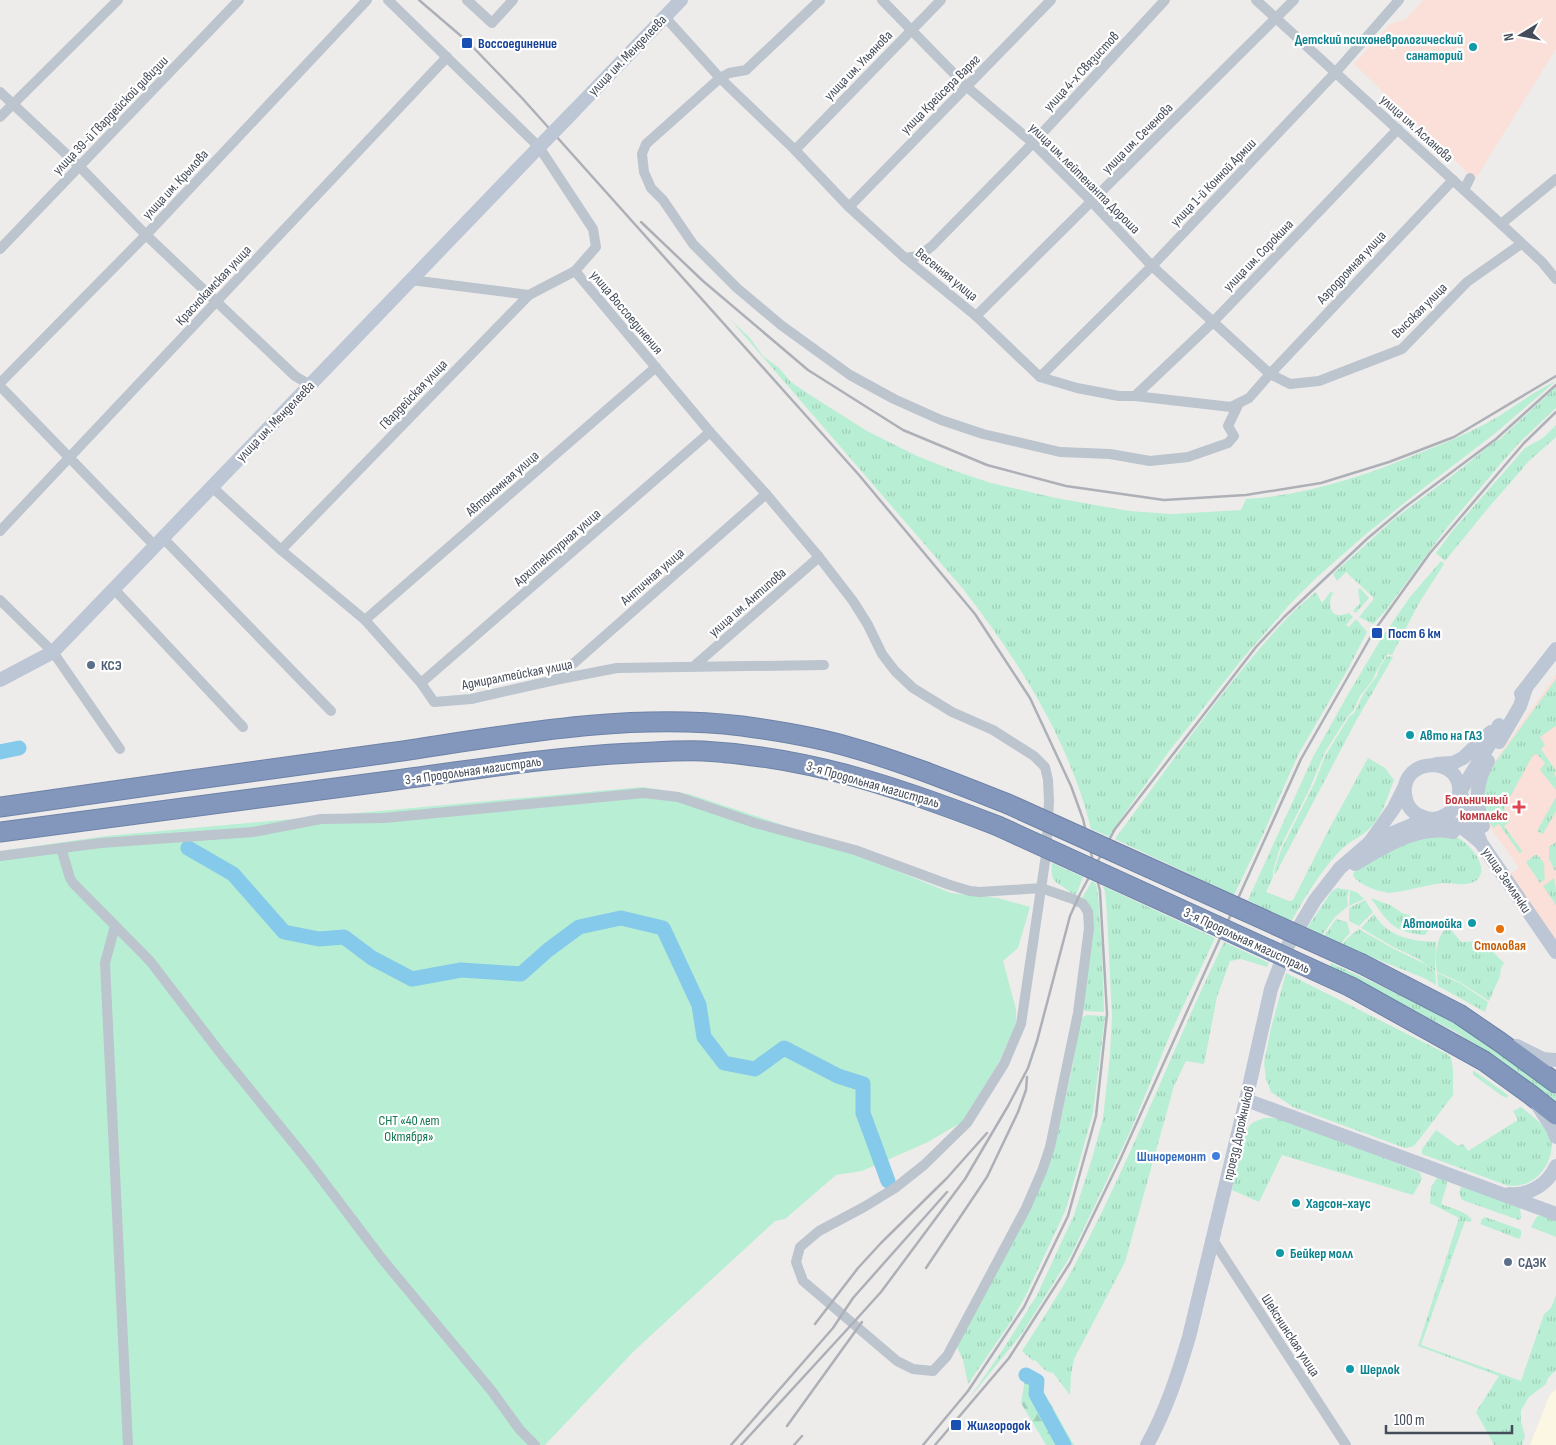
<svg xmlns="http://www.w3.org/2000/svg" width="1556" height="1445" viewBox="0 0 1556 1445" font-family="'Sofia Sans Condensed',sans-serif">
	<defs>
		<pattern id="grass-tufts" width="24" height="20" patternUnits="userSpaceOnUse" patternTransform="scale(1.25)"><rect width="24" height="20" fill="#b8eed3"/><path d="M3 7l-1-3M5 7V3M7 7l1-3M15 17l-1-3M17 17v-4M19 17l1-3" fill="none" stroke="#9fceb7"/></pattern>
		<pattern id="forest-firs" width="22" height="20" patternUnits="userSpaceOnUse" patternTransform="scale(1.25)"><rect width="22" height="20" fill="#b8eed3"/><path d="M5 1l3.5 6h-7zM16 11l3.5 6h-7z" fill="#9fceb7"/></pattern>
	</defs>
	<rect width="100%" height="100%" fill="#eeeceb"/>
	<path fill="#fbf7e2" d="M 1556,1390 L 1556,1445 L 1530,1445 L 1550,1394 Z"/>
	<g fill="#fae0d9">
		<path d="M 1423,0 L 1556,0 L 1556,49 L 1475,180 L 1354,64 L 1390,24 L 1406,19 Z"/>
		<path d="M 1556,674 L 1556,952 L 1504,877 L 1519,868 L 1485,820 L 1487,772 Z"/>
	</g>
	<g fill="url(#grass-tufts)">
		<path d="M 730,319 L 750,338 L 763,356 L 779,368 L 791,382 L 810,395 L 867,431 L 917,456 L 955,471 L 991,483 L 1056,498 L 1129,511 L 1172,514 L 1241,510 L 1246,499 C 1307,495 1366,476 1422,452 C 1443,444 1464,435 1485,424 C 1509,411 1532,392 1556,381 L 1493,435 L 1408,500 L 1366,534 L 1315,579 L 1290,604 L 1243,658 L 1170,750 L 1122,817 L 1110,837 L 1091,829 C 1069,739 1019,662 964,590 Z"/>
		<path d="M 1556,387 L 1556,408 L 1520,442 L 1502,462 L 1445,530 L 1386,610 L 1373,624 L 1359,617 L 1373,600 L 1373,597 L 1346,572 L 1337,581 L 1333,574 L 1394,519 L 1457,472 L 1494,442 L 1500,439 Z"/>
		<path d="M 1556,425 L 1556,437 L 1529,461 L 1489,507 L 1445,561 L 1436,553 L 1454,529 L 1525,448 L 1543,438 Z"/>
		<path d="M 1441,561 L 1444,564 L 1419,603 L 1392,655 L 1387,654 L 1378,668 L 1372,681 L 1360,696 L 1353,711 L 1348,716 L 1325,752 L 1310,788 L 1280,848 L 1273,871 L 1273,877 L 1266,892 L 1289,901 L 1293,900 L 1328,831 L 1368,758 L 1385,768 L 1394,780 C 1387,798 1382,818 1367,831 C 1357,839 1348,842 1339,852 C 1319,873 1305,898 1290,923 L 1248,900 L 1313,757 L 1347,696 L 1381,639 L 1410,597 Z"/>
		<path d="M 1360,588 L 1369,598 L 1356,613 L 1353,611 L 1360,603 L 1358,590 Z"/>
		<path d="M 1331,591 L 1333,593 C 1329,599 1328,612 1337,615 C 1340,616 1346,614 1349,613 L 1353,617 L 1346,625 L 1349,627 L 1356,619 L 1367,632 L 1348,669 L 1298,755 L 1261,839 L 1234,895 L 1115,839 C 1158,781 1199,722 1245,666 C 1267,640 1289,613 1316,592 L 1322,603 Z"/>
		<path d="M 1387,656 L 1393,657 L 1356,721 L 1275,875 L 1274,871 L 1281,850 L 1315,782 L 1325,756 L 1349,717 L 1354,713 L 1364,693 L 1377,676 L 1379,668 Z"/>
		<path d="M 1556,679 L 1556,726 L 1540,737 L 1545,745 L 1541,749 L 1556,771 L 1554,774 L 1556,777 L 1556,790 L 1540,770 L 1545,763 L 1537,754 L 1533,755 L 1504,808 L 1510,821 L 1504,826 L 1522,851 L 1520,854 L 1499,824 L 1493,828 C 1482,809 1481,795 1487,774 Z"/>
		<path d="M 1556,797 L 1556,811 L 1543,834 L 1537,831 Z"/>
		<path d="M 1417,837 C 1426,837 1450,835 1456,837 C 1468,841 1491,868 1477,880 C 1468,887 1454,883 1443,883 C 1425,885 1408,891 1389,893 C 1377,891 1361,886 1353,876 L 1354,872 L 1362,866 Z"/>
		<path d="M 1556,842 L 1556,870 L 1555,871 L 1549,859 L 1549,847 Z"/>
		<path d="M 1535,855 L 1537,855 C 1548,865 1543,867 1545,879 L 1540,883 L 1526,862 Z"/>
		<path d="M 1052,863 L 1083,877 L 1076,895 C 1070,893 1067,889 1062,886 C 1051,880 1051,876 1052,863 Z"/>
		<path d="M 1554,878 L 1556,889 L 1556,905 L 1543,886 Z"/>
		<path d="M 1092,881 L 1096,884 L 1098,894 L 1102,953 L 1104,1012 L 1085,1011 L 1082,1008 L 1088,902 L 1082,898 Z"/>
		<path d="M 1103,886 L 1215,938 L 1173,1028 L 1129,1134 L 1071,1255 L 1023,1332 L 968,1400 L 1004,1348 L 1037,1295 L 1074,1215 L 1093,1155 L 1103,1118 L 1110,1055 L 1112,1016 L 1107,915 L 1105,892 Z"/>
		<path d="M 1337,888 L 1349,890 L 1347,898 L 1348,906 L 1335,917 L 1322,935 L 1307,928 L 1332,891 Z"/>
		<path d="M 1350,890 L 1358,893 L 1364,899 L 1349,906 Z"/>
		<path d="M 1371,898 L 1390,905 L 1402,913 L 1430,922 L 1430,928 L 1425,935 C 1393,932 1389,924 1371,898 Z"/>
		<path d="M 1365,900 L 1373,912 L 1359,926 L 1349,921 L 1349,908 Z"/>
		<path d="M 1374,914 C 1388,937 1411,941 1436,942 L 1435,971 L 1417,958 L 1395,948 L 1361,928 Z"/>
		<path d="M 1336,919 L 1347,922 L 1350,933 L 1340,944 L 1324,936 Z"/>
		<path d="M 1448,926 L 1461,942 L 1482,941 L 1504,963 L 1501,968 L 1500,976 L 1489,1001 L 1460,982 L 1437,972 C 1435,955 1435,939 1448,926 Z"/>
		<path d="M 1359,929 L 1394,949 L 1425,964 L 1435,972 L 1436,985 L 1424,978 L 1341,945 L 1351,935 Z"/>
		<path d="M 1224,942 L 1269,963 L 1267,967 L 1241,959 L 1230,961 L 1217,997 L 1204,1064 L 1186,1061 L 1174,1086 L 1125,1262 L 1074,1359 L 1071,1375 L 1070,1395 L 1053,1373 L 1046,1371 L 1035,1360 L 1033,1361 L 1022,1351 C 1039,1324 1057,1298 1072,1270 C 1130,1164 1171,1051 1224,942 Z"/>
		<path d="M 1331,963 C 1374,983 1418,1002 1459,1026 C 1493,1046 1525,1071 1556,1095 L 1556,1104 L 1511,1069 L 1456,1032 L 1329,968 Z"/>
		<path d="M 1286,973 L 1447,1054 L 1451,1058 L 1453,1069 L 1453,1095 L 1415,1145 L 1411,1147 L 1405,1148 L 1293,1107 L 1271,1092 L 1266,1079 L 1264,1063 L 1271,1028 Z"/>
		<path d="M 1437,973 L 1460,983 L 1488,1002 L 1485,1012 L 1438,986 Z"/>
		<path d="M 1086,1015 L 1105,1016 L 1093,1113 L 1066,1209 L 1026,1295 L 1012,1320 L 968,1384 L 963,1360 L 957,1347 L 974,1312 L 1060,1123 L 1073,1064 L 1079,1020 Z"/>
		<path d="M 1473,1070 L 1508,1095 L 1507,1098 L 1502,1096 L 1476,1077 L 1473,1075 Z"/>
		<path d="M 1521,1107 C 1532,1116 1544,1124 1551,1137 C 1556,1165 1532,1191 1506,1185 L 1422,1154 L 1422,1149 L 1436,1130 L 1458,1146 L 1463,1144 L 1468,1151 L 1518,1120 L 1513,1111 Z"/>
		<path d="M 1264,1118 L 1272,1118 L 1284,1119 L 1417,1171 L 1420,1173 L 1422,1179 L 1413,1195 L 1282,1155 L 1259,1202 L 1232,1190 C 1235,1175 1241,1135 1250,1125 C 1254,1121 1259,1120 1264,1118 Z"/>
		<path d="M 1438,1176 L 1446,1180 L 1447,1184 L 1441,1204 C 1451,1208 1466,1211 1472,1220 L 1470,1222 L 1465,1221 L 1421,1345 L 1521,1381 L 1544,1314 L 1551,1308 L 1556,1295 L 1556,1370 L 1548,1378 L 1546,1384 L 1529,1397 L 1521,1410 L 1521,1422 L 1525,1436 L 1522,1445 L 1494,1445 L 1476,1412 L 1499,1376 L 1418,1346 L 1459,1218 L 1430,1203 L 1431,1187 Z"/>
		<path d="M 1462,1185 L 1520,1207 L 1521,1218 L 1519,1220 L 1462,1200 L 1459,1192 Z"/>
		<path d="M 1537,1216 L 1543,1216 L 1556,1221 L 1556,1237 L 1531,1227 Z"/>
		<path d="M 1485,1217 L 1519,1229 L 1521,1231 L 1521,1236 L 1519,1239 L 1480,1224 L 1482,1219 Z"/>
	</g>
	<path fill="url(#forest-firs)" d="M 1025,1379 L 1041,1387 L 1074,1445 L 1046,1445 L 1021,1403 Z"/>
	<path fill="#b8eed3" d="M 642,787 L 689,794 L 789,827 L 951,893 L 998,898 L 1030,907 L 1018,948 L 1003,961 L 1016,1009 L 1016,1023 L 999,1062 L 962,1122 L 928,1142 L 862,1171 L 836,1175 L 785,1219 L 775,1221 L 634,1351 L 545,1445 L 0,1445 L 0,851 L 106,836 Z"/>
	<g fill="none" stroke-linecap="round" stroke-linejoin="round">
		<g stroke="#85c9eb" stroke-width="15">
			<path d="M 0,752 L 19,748"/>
			<path d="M 188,848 L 233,874 L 284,932 L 319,939 L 344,937 L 372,958 L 412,979 L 461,970 L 521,974 L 548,950 L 579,927 L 621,918 L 663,928 L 699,1005 L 704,1037 L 724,1063 L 755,1069 L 784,1048 L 838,1076 L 863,1084 L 863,1113 L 888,1181"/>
			<path d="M 1026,1375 L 1037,1381 L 1036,1394 L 1064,1445"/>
		</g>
		<g stroke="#6e82a7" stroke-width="21">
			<g id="highway">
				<path d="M 0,807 C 129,788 259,771 388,753 C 505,736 624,712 742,726 C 779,731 817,737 853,748 C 906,763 957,784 1008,804"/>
				<path d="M 0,832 C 130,815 260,799 389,781 C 470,770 551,757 632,753 C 656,752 680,750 703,751 C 810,757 900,788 998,826"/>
				<path d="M 1362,964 L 1459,1014 L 1500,1042 L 1556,1083"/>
				<path d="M 1351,987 L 1484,1061 L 1531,1095 L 1556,1115"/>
			</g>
		</g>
		<g stroke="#bcc4ce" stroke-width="10">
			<path d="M 467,0 L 492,23 L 513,0"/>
			<path d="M 820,0 L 746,70 L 729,73 L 720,78 L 646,144 L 642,154 L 644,172 L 651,188 L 663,200 L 693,244 L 737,288 L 781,325 L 850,375 L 894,399 L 941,420 L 983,434 L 1060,452 L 1110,454 L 1150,461 L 1188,457 L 1228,443 L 1234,436 L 1228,426 L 1239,403"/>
			<path d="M 882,0 L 967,87 L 1033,143 L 1092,202 L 1152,266 L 1270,374 L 1290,384 L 1319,381 L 1402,349 L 1467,282 L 1521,244"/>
			<path d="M 1256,0 L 1501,224 L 1542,262 L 1556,279"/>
			<path d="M 665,17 L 720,78 L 795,150 L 849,207 L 905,258 L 976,316 L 1040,377 L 1077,388 L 1119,396 L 1135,396 L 1231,407 L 1249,398 L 1270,374 L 1453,180"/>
			<path d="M 0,92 L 80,167 L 146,235 L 295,376 L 310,385"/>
			<path d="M 0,117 L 118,0"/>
			<path d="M 795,150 L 941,0"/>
			<path d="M 1464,190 L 1470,178"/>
			<path d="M 849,207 L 1051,0"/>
			<path d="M 1501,224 L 1556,179"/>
			<path d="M 0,249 L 239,0"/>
			<path d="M 905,258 L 919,256 L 932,246 L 1033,143 L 1165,0"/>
			<path d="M 411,280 L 529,295"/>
			<path d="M 976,316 L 1294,0"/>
			<path d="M 1040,377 L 1152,266 L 1335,73 L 1399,0"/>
			<path d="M 0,383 L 146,235 L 367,0"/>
			<path d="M 0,386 L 155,546"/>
			<path d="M 1135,396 L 1213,322 L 1398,129"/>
			<path d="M 212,487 L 281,550 L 365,620 L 421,683 L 434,702 L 471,699 L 555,680 L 617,668 L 824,665"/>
			<path d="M 0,531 L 447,57"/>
			<path d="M 163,538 L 331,711"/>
			<path d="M 281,550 L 529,295 L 575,271 L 596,247 L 593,229 L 539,147 L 388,0"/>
			<path d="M 114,589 L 243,727"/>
			<path d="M 0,600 L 53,652 L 120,749"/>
			<path d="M 365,620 L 656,367"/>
			<path d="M 693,667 L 819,557"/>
			<path d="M 557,678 L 766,494"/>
			<path d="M 421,683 L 710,432"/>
			<path d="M 61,848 L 70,878 L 73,883 L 150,961 L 222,1055 L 308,1161 L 383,1260 L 491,1390 L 520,1430 L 535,1445"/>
			<path d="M 0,856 L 101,843 L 253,832 L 321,819 L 384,818 L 644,793 L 678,797 L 755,823 L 855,850 L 950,885 L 970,891 L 980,892 L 1041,888 L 1073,899 L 1083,904 L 1088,912 L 1089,928 L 1078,1013 L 1050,1147 L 1042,1171 L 1026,1208 L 947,1356 L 933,1371 L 913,1369 L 897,1361 L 803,1281 L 796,1262 L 800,1247 L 819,1231 L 864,1207 L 895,1188 L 924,1165 L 967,1123 L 1004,1064 L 1021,1024 L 1046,855 L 1049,801 L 1048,780 L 1045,767 L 1034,756 L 993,730 L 952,712 L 913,688 L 895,671 L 882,654 L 868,625 L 853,601 L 819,557 L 766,494 L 710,432 L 575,271"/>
			<path d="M 115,926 L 105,963 L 128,1445"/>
			<path d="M 1213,1240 L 1346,1445"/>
		</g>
		<g stroke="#bdc6d5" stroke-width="14">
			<path d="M 574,111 L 681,0"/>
			<path d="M 0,680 L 53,652 L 539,147"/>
			<path d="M 1521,694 L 1556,649"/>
			<path d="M 1499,725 L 1491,742 L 1460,792 L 1471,816 L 1481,843 L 1556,952"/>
			<path d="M 1499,742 L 1520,706 L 1526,688"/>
			<path d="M 1436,764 L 1453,763 L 1463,758 L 1491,732"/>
			<path d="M 1433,819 C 1443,818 1452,814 1456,803 C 1457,799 1459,795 1459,792 C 1462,756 1401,756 1405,794 C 1408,823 1437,817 1456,825 C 1465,828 1474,837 1481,843"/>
			<path d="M 1483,826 C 1475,801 1475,784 1488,761"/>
			<path d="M 1370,842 L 1394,808 L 1404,788"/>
			<path d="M 1355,864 C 1384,847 1418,824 1453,832"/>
			<path d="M 1517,1046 L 1543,1059 L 1556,1060"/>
			<path d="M 1246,1100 L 1556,1214"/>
			<path d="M 1538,1106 L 1553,1129 L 1556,1137"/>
			<path d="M 1509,1194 C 1529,1196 1548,1184 1556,1166"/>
			<path d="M 1147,1445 C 1166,1411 1178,1374 1189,1337 L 1246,1100 L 1271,989 L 1287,947 L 1315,900 L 1340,868 L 1369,843 L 1426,819"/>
		</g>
		<use href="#highway" stroke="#8297bb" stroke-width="19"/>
		<g stroke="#adb0b6" stroke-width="2.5">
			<path d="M 419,0 L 468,42 L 522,98 L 859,475 L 975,614 L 1030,698 L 1071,786 L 1083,819 L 1100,891 L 1107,1014 L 1096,1116 L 1068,1216 L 1024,1307 L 968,1391 L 923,1445"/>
			<path d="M 641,222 L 703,281 L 808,370 L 903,430 L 987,465 L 1066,486 L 1164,500 L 1246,495 L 1321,483 L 1389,462 L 1454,437 L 1556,376"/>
			<path d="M 926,1268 L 987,1177 L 1018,1112 L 1026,1090 L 1027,1077"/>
			<path d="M 815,1324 L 858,1268 L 881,1243 L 947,1178 L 987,1133"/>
			<path d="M 787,1426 L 862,1322"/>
			<path d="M 731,1445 L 833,1328 L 853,1298 L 947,1192"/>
			<path d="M 741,1445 L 853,1323 L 881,1292 L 965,1179 L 1008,1106 L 1028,1068 L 1037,1041 L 1070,916 L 1080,894 L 1115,829 L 1153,780 L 1256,647 L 1284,617 L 1368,538 L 1405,507 L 1496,439 L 1556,385"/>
			<path d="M 794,1445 L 802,1436"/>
			<path d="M 935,1445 L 1009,1358 L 1070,1263 L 1119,1162 L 1301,759 L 1374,631 L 1430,553 L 1524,443 L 1556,412"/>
		</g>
		<g stroke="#6e82a7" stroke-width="21" stroke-linecap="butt">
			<g id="highway-bridge">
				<path d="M 1008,804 L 1362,964"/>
				<path d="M 998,826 L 1351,987"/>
			</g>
		</g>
		<path stroke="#bdc6d5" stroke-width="14" d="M 539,147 L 574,111"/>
		<use href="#highway-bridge" stroke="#8297bb" stroke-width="19"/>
	</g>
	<g fill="#1a4fb4" stroke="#fff" stroke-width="2">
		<rect x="461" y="37" width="12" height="12" rx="2.5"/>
		<rect x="1371" y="627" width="12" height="12" rx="2.5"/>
		<rect x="950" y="1419" width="12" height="12" rx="2.5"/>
	</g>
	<g fill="#0f9aa8" stroke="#fff" stroke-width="2">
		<circle cx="1473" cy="47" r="5"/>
		<circle cx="1410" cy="735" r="5"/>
		<circle cx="1472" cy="923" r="5"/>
		<circle cx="1296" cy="1203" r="5"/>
		<circle cx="1280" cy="1253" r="5"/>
		<circle cx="1350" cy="1369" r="5"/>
	</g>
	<g fill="#5c6f8a" stroke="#fff" stroke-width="2">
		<circle cx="91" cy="665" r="5"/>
		<circle cx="1508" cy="1262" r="5"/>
	</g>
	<path fill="#e0444e" stroke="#fff" stroke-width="2" d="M1516.5 799.5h5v5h5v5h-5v5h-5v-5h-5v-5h5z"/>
	<circle fill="#e8710a" stroke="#fff" stroke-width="2" cx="1500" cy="929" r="5"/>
	<circle fill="#3f7fe0" stroke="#fff" stroke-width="2" cx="1216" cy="1156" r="5"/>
	<g text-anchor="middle" stroke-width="4.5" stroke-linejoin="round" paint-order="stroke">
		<g font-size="14" font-weight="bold" fill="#0d838f" stroke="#fff" text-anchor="start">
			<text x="1463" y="44" text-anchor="end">Детский психоневрологический<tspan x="1463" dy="16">санаторий</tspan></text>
			<text x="1420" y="740">Авто на ГАЗ</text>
			<text x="1462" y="928" text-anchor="end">Автомойка</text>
			<text x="1306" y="1208">Хадсон-хаус</text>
			<text x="1290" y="1258">Бейкер молл</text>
			<text x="1360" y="1374">Шерлок</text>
		</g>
		<g font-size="14" font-weight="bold" fill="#164399" stroke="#fff" text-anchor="start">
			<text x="478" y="48">Воссоединение</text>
			<text x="1388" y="638">Пост 6 км</text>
			<text x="967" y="1430">Жилгородок</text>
		</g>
		<g font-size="14" fill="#444c59" stroke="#fff">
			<text transform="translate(627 55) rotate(-46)" y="5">улица им. Менделеева</text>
			<text transform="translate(858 65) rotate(-46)" y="5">улица им. Ульянова</text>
			<text transform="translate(1081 71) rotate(-47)" y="5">улица 4-х Связистов</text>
			<text transform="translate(940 94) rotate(-45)" y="5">улица Крейсера Варяг</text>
			<text transform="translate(110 115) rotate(-46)" y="5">улица 39-й Гвардейской дивизии</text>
			<text transform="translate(1417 128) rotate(42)" y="5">улица им. Асланова</text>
			<text transform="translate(1137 138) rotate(-45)" y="5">улица им. Сеченова</text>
			<text transform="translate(1085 178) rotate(45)" y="5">улица им. лейтенанта Дороша</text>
			<text transform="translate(1213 182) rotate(-46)" y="5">улица 1-й Конной Армии</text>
			<text transform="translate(175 184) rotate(-47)" y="5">улица им. Крылова</text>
			<text transform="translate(1258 255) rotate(-46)" y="5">улица им. Сорокина</text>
			<text transform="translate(1351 267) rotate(-47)" y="5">Аэродромная улица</text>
			<text transform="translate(947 274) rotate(39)" y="5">Весенняя улица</text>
			<text transform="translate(213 285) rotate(-47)" y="5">Краснокамская улица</text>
			<text transform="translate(1419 310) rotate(-45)" y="5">Высокая улица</text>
			<text transform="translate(627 312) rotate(50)" y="5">улица Воссоединения</text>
			<text transform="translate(413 394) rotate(-46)" y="5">Гвардейская улица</text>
			<text transform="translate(275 421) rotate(-46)" y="5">улица им. Менделеева</text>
			<text transform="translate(502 483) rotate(-41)" y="5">Автономная улица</text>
			<text transform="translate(557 547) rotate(-41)" y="5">Архитектурная улица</text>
			<text transform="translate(652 576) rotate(-41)" y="5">Античная улица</text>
			<text transform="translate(747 602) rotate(-41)" y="5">улица им. Антипова</text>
			<text transform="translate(517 674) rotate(-11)" y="5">Адмиралтейская улица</text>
			<text transform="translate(473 770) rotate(-8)" y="5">3-я Продольная магистраль</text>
			<text transform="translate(873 784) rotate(16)" y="5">3-я Продольная магистраль</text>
			<text transform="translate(1507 880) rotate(56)" y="5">улица Землячки</text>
			<text transform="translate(1247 940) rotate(25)" y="5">3-я Продольная магистраль</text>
			<text transform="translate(1238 1133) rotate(-77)" y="5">проезд Дорожников</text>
			<text transform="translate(1291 1335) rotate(57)" y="5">Шекснинская улица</text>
		</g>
		<g font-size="14" font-weight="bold" fill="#4e5e75" stroke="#fff" text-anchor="start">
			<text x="101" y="670">КСЭ</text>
			<text x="1518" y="1267">СДЭК</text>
		</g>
		<g font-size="14" font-weight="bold" fill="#be3a42" stroke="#fff" text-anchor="end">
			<text x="1508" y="804">Больничный<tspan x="1508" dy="16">комплекс</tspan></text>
		</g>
		<g font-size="14" font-weight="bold" fill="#c56008" stroke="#fff">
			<text x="1500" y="950">Столовая</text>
		</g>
		<g font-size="14" fill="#167853" stroke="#fff">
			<text x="409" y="1125">СНТ «40 лет<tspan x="409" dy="16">Октября»</tspan></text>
		</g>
		<g font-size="14" font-weight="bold" fill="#366cbe" stroke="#fff" text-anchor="end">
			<text x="1206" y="1161">Шиноремонт</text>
		</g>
	</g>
	<g transform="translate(1521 35) rotate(260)" stroke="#ffffff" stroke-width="4" paint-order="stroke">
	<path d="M0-4L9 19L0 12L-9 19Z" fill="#444c59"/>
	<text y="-8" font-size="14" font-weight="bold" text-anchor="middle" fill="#444c59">N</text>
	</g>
	<path d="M1386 1425v8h126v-8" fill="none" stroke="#444c59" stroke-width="2.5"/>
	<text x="1394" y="1425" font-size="15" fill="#444c59" stroke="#ffffff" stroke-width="4" paint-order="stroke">100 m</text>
</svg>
